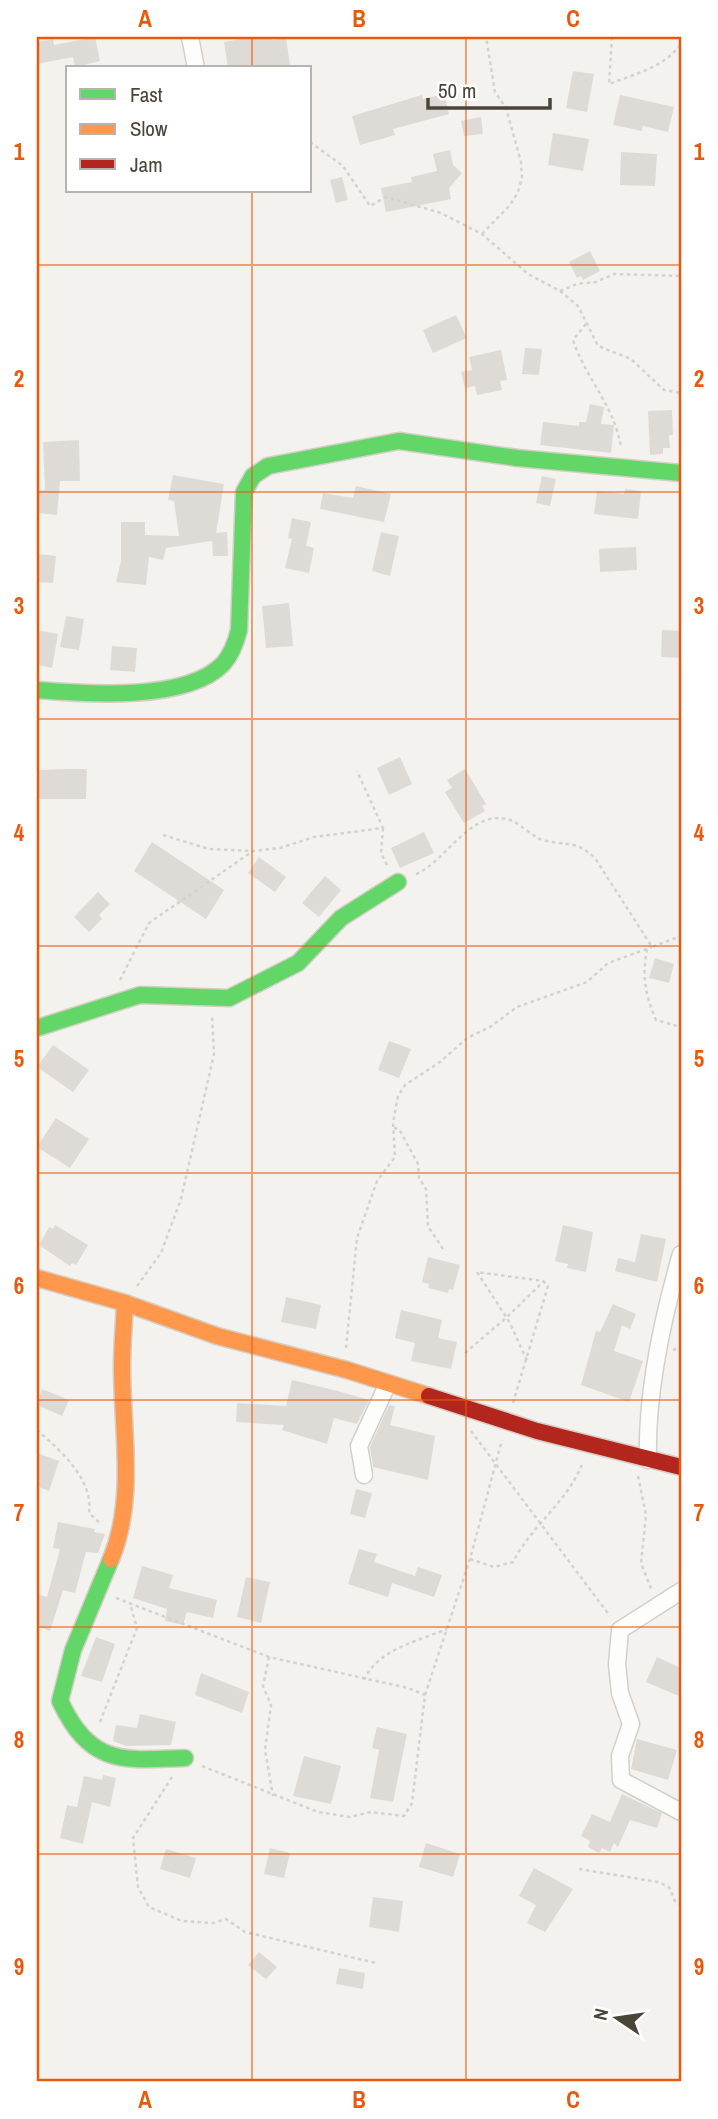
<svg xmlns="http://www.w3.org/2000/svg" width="718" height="2119" viewBox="0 0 718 2119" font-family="'Archivo Narrow',sans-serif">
	<rect width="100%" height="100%" fill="#f4f2ee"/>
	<g fill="#dedbd6">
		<path d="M 95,37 L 100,61 L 75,67 L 73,57 L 37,64 L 37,42 L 53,39 L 54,45 Z"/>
		<path d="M 240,37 L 271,37 L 272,40 L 286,38 L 290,65 L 228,68 L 224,42 L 241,39 Z"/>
		<path d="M 573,71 L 594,74 L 587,112 L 566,108 Z"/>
		<path d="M 444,94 L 449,114 L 393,129 L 395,135 L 360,145 L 352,116 L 422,95 L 423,99 Z"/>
		<path d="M 620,95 L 674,107 L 668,132 L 643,126 L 642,131 L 613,125 Z"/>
		<path d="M 481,117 L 483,134 L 464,136 L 461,121 Z"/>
		<path d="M 553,133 L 589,139 L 583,171 L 548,165 Z"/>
		<path d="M 450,150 L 453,165 L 462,173 L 449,188 L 451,199 L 386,212 L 381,188 L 412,182 L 411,177 L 437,171 L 433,154 Z"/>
		<path d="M 621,152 L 657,154 L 655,186 L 620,185 Z"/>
		<path d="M 342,177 L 348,200 L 336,203 L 330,180 Z"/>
		<path d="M 590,251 L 600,271 L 583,280 L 581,276 L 577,278 L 569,262 Z"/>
		<path d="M 456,315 L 467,338 L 433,353 L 423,330 Z"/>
		<path d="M 525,348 L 542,349 L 539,375 L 522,374 Z"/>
		<path d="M 501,350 L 507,380 L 500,381 L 502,390 L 477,395 L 475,386 L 465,388 L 461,372 L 472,370 L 469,357 Z"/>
		<path d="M 590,404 L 604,407 L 601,424 L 614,425 L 611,453 L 540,445 L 543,422 L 579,426 L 579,422 L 586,422 Z"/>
		<path d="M 672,410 L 673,435 L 669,435 L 670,448 L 663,448 L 663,454 L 650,455 L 648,411 Z"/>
		<path d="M 79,440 L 80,481 L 60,481 L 57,515 L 37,513 L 37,490 L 45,490 L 43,442 Z"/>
		<path d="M 173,475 L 224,484 L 216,533 L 227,532 L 228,556 L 213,556 L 212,541 L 166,548 L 163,560 L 149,557 L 146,585 L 116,582 L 121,561 L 121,522 L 145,522 L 145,535 L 179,536 L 174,501 L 168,500 Z"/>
		<path d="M 542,476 L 556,479 L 550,506 L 536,503 Z"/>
		<path d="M 356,486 L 391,494 L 384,522 L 320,509 L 323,493 L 353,498 Z"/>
		<path d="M 625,489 L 641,491 L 638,519 L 594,514 L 597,491 L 624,494 Z"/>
		<path d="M 292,518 L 311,522 L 306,546 L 314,548 L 309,573 L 285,568 L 292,539 L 288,538 Z"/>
		<path d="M 381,532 L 399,536 L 390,576 L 372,571 Z"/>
		<path d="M 636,547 L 637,570 L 600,572 L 599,549 Z"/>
		<path d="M 38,554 L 56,556 L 53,583 L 37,582 Z"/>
		<path d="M 289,603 L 293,646 L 266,648 L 262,606 Z"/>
		<path d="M 66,616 L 84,619 L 79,650 L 60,647 Z"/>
		<path d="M 37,630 L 58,634 L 52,668 L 37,665 Z"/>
		<path d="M 662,630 L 681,631 L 681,658 L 661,657 Z"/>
		<path d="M 112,646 L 137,648 L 135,672 L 110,670 Z"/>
		<path d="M 400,757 L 412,784 L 389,795 L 377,768 Z"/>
		<path d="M 66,769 L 87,769 L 86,799 L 37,799 L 37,770 Z"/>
		<path d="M 465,769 L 486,804 L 482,806 L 485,811 L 464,823 L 445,792 L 452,788 L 447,780 Z"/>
		<path d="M 424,832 L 434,853 L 400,868 L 391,848 Z"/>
		<path d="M 152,842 L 224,890 L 206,919 L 134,871 Z"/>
		<path d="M 259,857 L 286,877 L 275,892 L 248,873 Z"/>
		<path d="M 325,876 L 341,890 L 319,917 L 302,903 Z"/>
		<path d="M 98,892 L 110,904 L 99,915 L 102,919 L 89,932 L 74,917 Z"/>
		<path d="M 655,958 L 674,964 L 669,983 L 649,978 Z"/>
		<path d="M 389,1041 L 411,1049 L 399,1078 L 378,1070 Z"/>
		<path d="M 53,1045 L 89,1070 L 73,1092 L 37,1067 Z"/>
		<path d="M 56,1118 L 89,1139 L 70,1168 L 37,1147 Z"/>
		<path d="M 55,1225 L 88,1245 L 76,1265 L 72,1263 L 70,1266 L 39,1245 L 49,1227 L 53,1229 Z"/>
		<path d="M 563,1225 L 593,1232 L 586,1272 L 567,1268 L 568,1264 L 555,1261 Z"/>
		<path d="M 641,1234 L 666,1239 L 657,1282 L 615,1271 L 618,1258 L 635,1262 Z"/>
		<path d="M 428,1257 L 460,1265 L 453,1290 L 449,1289 L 448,1293 L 428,1288 L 429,1284 L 422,1282 Z"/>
		<path d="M 286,1297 L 321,1305 L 316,1329 L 281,1322 Z"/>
		<path d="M 613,1304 L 636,1314 L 630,1329 L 622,1325 L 614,1351 L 643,1361 L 629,1402 L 581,1385 L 596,1331 L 600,1332 Z"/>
		<path d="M 401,1310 L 442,1320 L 438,1338 L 457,1342 L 451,1369 L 411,1361 L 415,1343 L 395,1338 Z"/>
		<path d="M 292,1380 L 334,1390 L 369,1400 L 357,1424 L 334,1418 L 327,1444 L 282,1430 L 284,1425 L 236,1422 L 237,1403 L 286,1406 Z"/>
		<path d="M 42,1389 L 69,1400 L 62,1416 L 37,1405 Z"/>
		<path d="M 389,1405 L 395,1406 L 390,1425 L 435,1436 L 428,1480 L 373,1467 L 370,1447 Z"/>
		<path d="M 37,1453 L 59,1461 L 49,1491 L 37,1486 Z"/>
		<path d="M 356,1489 L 372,1493 L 365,1518 L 350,1514 Z"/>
		<path d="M 58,1522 L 95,1529 L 94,1532 L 105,1534 L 98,1553 L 86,1552 L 75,1593 L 63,1590 L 50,1631 L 37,1626 L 37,1594 L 47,1597 L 60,1549 L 53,1548 Z"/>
		<path d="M 359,1549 L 377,1554 L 374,1562 L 415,1576 L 418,1567 L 442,1575 L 434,1597 L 392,1583 L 388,1597 L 348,1584 Z"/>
		<path d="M 142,1566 L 173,1575 L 169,1588 L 217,1600 L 213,1618 L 187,1612 L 183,1625 L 165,1621 L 167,1609 L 133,1598 Z"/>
		<path d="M 246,1577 L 270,1582 L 261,1623 L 237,1617 Z"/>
		<path d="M 96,1637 L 115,1644 L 102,1682 L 81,1676 Z"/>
		<path d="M 657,1657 L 681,1668 L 681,1697 L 646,1682 Z"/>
		<path d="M 201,1673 L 249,1692 L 242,1713 L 195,1695 Z"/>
		<path d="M 140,1714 L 176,1722 L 171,1745 L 126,1746 L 113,1741 L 116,1725 L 137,1728 Z"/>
		<path d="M 377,1727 L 407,1734 L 393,1802 L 370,1798 L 379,1750 L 372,1748 Z"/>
		<path d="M 637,1739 L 677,1750 L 668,1780 L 631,1769 Z"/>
		<path d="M 304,1756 L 341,1766 L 331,1804 L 293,1796 Z"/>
		<path d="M 103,1775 L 116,1778 L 110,1807 L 92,1802 L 83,1844 L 60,1838 L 67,1805 L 77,1807 L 84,1776 L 102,1780 Z"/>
		<path d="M 622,1794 L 662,1813 L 657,1828 L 630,1820 L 618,1847 L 614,1843 L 610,1852 L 602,1848 L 599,1853 L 588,1847 L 590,1841 L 581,1836 L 592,1814 L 610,1822 Z"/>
		<path d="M 426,1843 L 460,1854 L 453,1877 L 419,1867 Z"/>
		<path d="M 270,1848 L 290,1853 L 284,1878 L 264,1874 Z"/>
		<path d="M 166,1849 L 196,1858 L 190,1878 L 160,1869 Z"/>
		<path d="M 534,1868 L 573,1889 L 545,1932 L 527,1923 L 536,1905 L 519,1896 Z"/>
		<path d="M 373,1897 L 403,1901 L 399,1932 L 369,1927 Z"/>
		<path d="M 259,1952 L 277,1967 L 266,1979 L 248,1965 Z"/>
		<path d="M 339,1968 L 365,1973 L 363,1989 L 336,1984 Z"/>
	</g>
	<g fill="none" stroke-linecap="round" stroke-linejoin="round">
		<g stroke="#d2d0cb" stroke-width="19">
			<g id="street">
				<path d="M 190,37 L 196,68"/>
				<path d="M 648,1460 C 646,1392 662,1320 681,1254"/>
				<path d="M 364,1475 L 359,1446 L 388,1383"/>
				<path d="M 681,1591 L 620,1630 L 617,1664 L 620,1693 L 631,1724 L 620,1756 L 621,1780 L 681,1812"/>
			</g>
		</g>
		<g stroke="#d3cfc5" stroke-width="19">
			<g id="fast">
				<path d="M 37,690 C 85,694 186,702 223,664 C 232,654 236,642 239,630 L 244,492 L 253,476 L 268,466 L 399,441 L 517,458 L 681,473"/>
				<path d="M 37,1028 L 140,995 L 229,998 L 298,963 L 341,918 L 398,882"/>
				<path d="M 111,1559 L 73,1650 L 60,1701 C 91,1767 124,1760 185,1758"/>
			</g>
		</g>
		<g stroke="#d3cfc5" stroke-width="19">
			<g id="slow">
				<path d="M 37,1278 L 125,1303 L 217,1336 L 347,1370 L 429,1396"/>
				<path d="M 111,1559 C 136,1498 122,1431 122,1367 C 122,1346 124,1324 125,1303"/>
			</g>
		</g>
		<g stroke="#d3cfc5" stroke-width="19">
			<path id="jam" d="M 429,1396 L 537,1431 L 681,1467"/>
		</g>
		<g stroke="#d3d2cc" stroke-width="2.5" stroke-dasharray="3.5 3.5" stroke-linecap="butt">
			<path d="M 612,37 L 609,84 C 632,75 668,66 681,43"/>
			<path d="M 310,142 L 343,166 L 370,206 L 386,197 L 441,213 L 482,234 L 528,274 L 560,291 L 578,306 L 598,346 L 631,359 L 664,390 L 681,393"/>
			<path d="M 482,234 L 510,205 L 518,192 L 522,177 L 521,162 L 506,108 L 495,92 L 486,37"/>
			<path d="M 560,291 L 577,284 L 596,282 L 614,274 L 681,276"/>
			<path d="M 586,324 L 573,340 C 586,379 614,405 621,447"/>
			<path d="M 383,828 L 381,853 L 388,867"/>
			<path d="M 163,835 L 209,849 L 253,851"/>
			<path d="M 416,874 C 447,861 468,811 507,819 C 519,822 529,834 540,839 C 563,847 574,838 595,858 L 652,947 L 681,936"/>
			<path d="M 647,949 C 642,977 645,994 656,1020 L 681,1027"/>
			<path d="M 120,980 L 149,923 L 253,851 L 280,848 L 314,837 L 383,828 L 357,771"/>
			<path d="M 394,1128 L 399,1129 L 418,1164 L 419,1178 L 426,1189 L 428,1226 L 443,1249"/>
			<path d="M 137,1286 L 161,1253 L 181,1199 L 214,1054 L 212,1017"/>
			<path d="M 346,1348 L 357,1238 L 377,1181 L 395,1157 L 393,1123 L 398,1096 L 405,1085 L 440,1062 L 467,1038 L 490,1027 L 517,1007 L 587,982 L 608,963 L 652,947"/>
			<path d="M 673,1350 L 681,1347"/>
			<path d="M 465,1353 L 506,1318 L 543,1282"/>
			<path d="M 513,1403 L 548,1286 L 543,1281 L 477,1272 L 510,1323 L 527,1361"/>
			<path d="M 37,1430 C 60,1450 94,1480 89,1513 L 101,1524"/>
			<path d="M 471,1431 L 610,1616"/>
			<path d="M 638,1476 L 646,1515 L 641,1563 L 652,1591"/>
			<path d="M 470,1559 L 494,1567 L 513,1562 C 531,1526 568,1502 583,1462"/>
			<path d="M 116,1598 L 269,1657 L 408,1688 L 425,1695"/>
			<path d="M 269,1657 L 263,1686 L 271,1705 L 265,1750 L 273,1796"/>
			<path d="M 364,1680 C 378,1649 418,1641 447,1629"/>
			<path d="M 100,1722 L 137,1628 L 131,1607"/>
			<path d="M 202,1766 L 318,1812 L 350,1817 L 371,1812 L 404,1816 L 412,1803 L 425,1695 L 470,1559 L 502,1440"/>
			<path d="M 172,1777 L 133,1838 L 138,1887 L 149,1907 L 182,1921 L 213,1923 L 226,1919 L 245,1932 L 376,1963"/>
			<path d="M 579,1869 L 658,1882 L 669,1887 L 675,1901 L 681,1905"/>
		</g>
		<use href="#street" stroke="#fdfdfc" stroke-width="16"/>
		<use href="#fast" stroke="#63d668" stroke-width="16"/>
		<use href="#slow" stroke="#ff974d" stroke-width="16"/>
		<use href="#jam" stroke="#b3261e" stroke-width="16"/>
	</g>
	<path fill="none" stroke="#e8590c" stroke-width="2" stroke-opacity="0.55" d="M 252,37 L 252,68M 466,37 L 466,2082M 252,191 L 252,2082M 37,265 L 681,265M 37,492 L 681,492M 37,719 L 681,719M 37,946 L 681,946M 37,1173 L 681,1173M 37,1400 L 681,1400M 37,1627 L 681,1627M 37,1854 L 681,1854"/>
	<rect width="718" height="2119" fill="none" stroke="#ffffff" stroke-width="77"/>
	<rect x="66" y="66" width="245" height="126" fill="#ffffff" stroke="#b7b4b0" stroke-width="2"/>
	<rect x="80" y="89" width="35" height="10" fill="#63d668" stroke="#b7b4b0" stroke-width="2"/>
	<text x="130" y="102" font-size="21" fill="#4b4439">Fast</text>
	<rect x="80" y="124" width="35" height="10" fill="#ff974d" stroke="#b7b4b0" stroke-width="2"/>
	<text x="130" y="136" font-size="21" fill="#4b4439">Slow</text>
	<rect x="80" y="159" width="35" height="10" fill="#b3261e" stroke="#b7b4b0" stroke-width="2"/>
	<text x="130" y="172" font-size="21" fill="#4b4439">Jam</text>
	<g transform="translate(617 2018) rotate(283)" stroke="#ffffff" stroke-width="5" paint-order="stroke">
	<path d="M0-5L12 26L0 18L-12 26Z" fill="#4b4439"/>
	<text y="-10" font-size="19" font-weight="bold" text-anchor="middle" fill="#4b4439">N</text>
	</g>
	<path d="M428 98v10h122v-10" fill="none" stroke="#4b4439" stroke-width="3.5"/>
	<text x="438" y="98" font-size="21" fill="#4b4439" stroke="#ffffff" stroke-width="5" paint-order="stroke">50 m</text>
	<rect x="38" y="38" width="642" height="2042" fill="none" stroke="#e8590c" stroke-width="2.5"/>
	<g font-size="23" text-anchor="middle" font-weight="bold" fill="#e8590c">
		<text x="145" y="27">A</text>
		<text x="359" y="27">B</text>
		<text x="573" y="27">C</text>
		<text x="19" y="160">1</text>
		<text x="699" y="160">1</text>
		<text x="19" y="387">2</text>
		<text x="699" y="387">2</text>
		<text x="19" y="614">3</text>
		<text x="699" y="614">3</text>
		<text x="19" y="841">4</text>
		<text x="699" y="841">4</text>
		<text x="19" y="1067">5</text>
		<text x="699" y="1067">5</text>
		<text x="19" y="1294">6</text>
		<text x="699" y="1294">6</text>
		<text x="19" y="1521">7</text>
		<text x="699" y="1521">7</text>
		<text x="19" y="1748">8</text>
		<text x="699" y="1748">8</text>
		<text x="19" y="1975">9</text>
		<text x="699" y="1975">9</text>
		<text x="145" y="2108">A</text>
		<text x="359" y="2108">B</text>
		<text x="573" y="2108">C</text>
	</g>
</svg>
